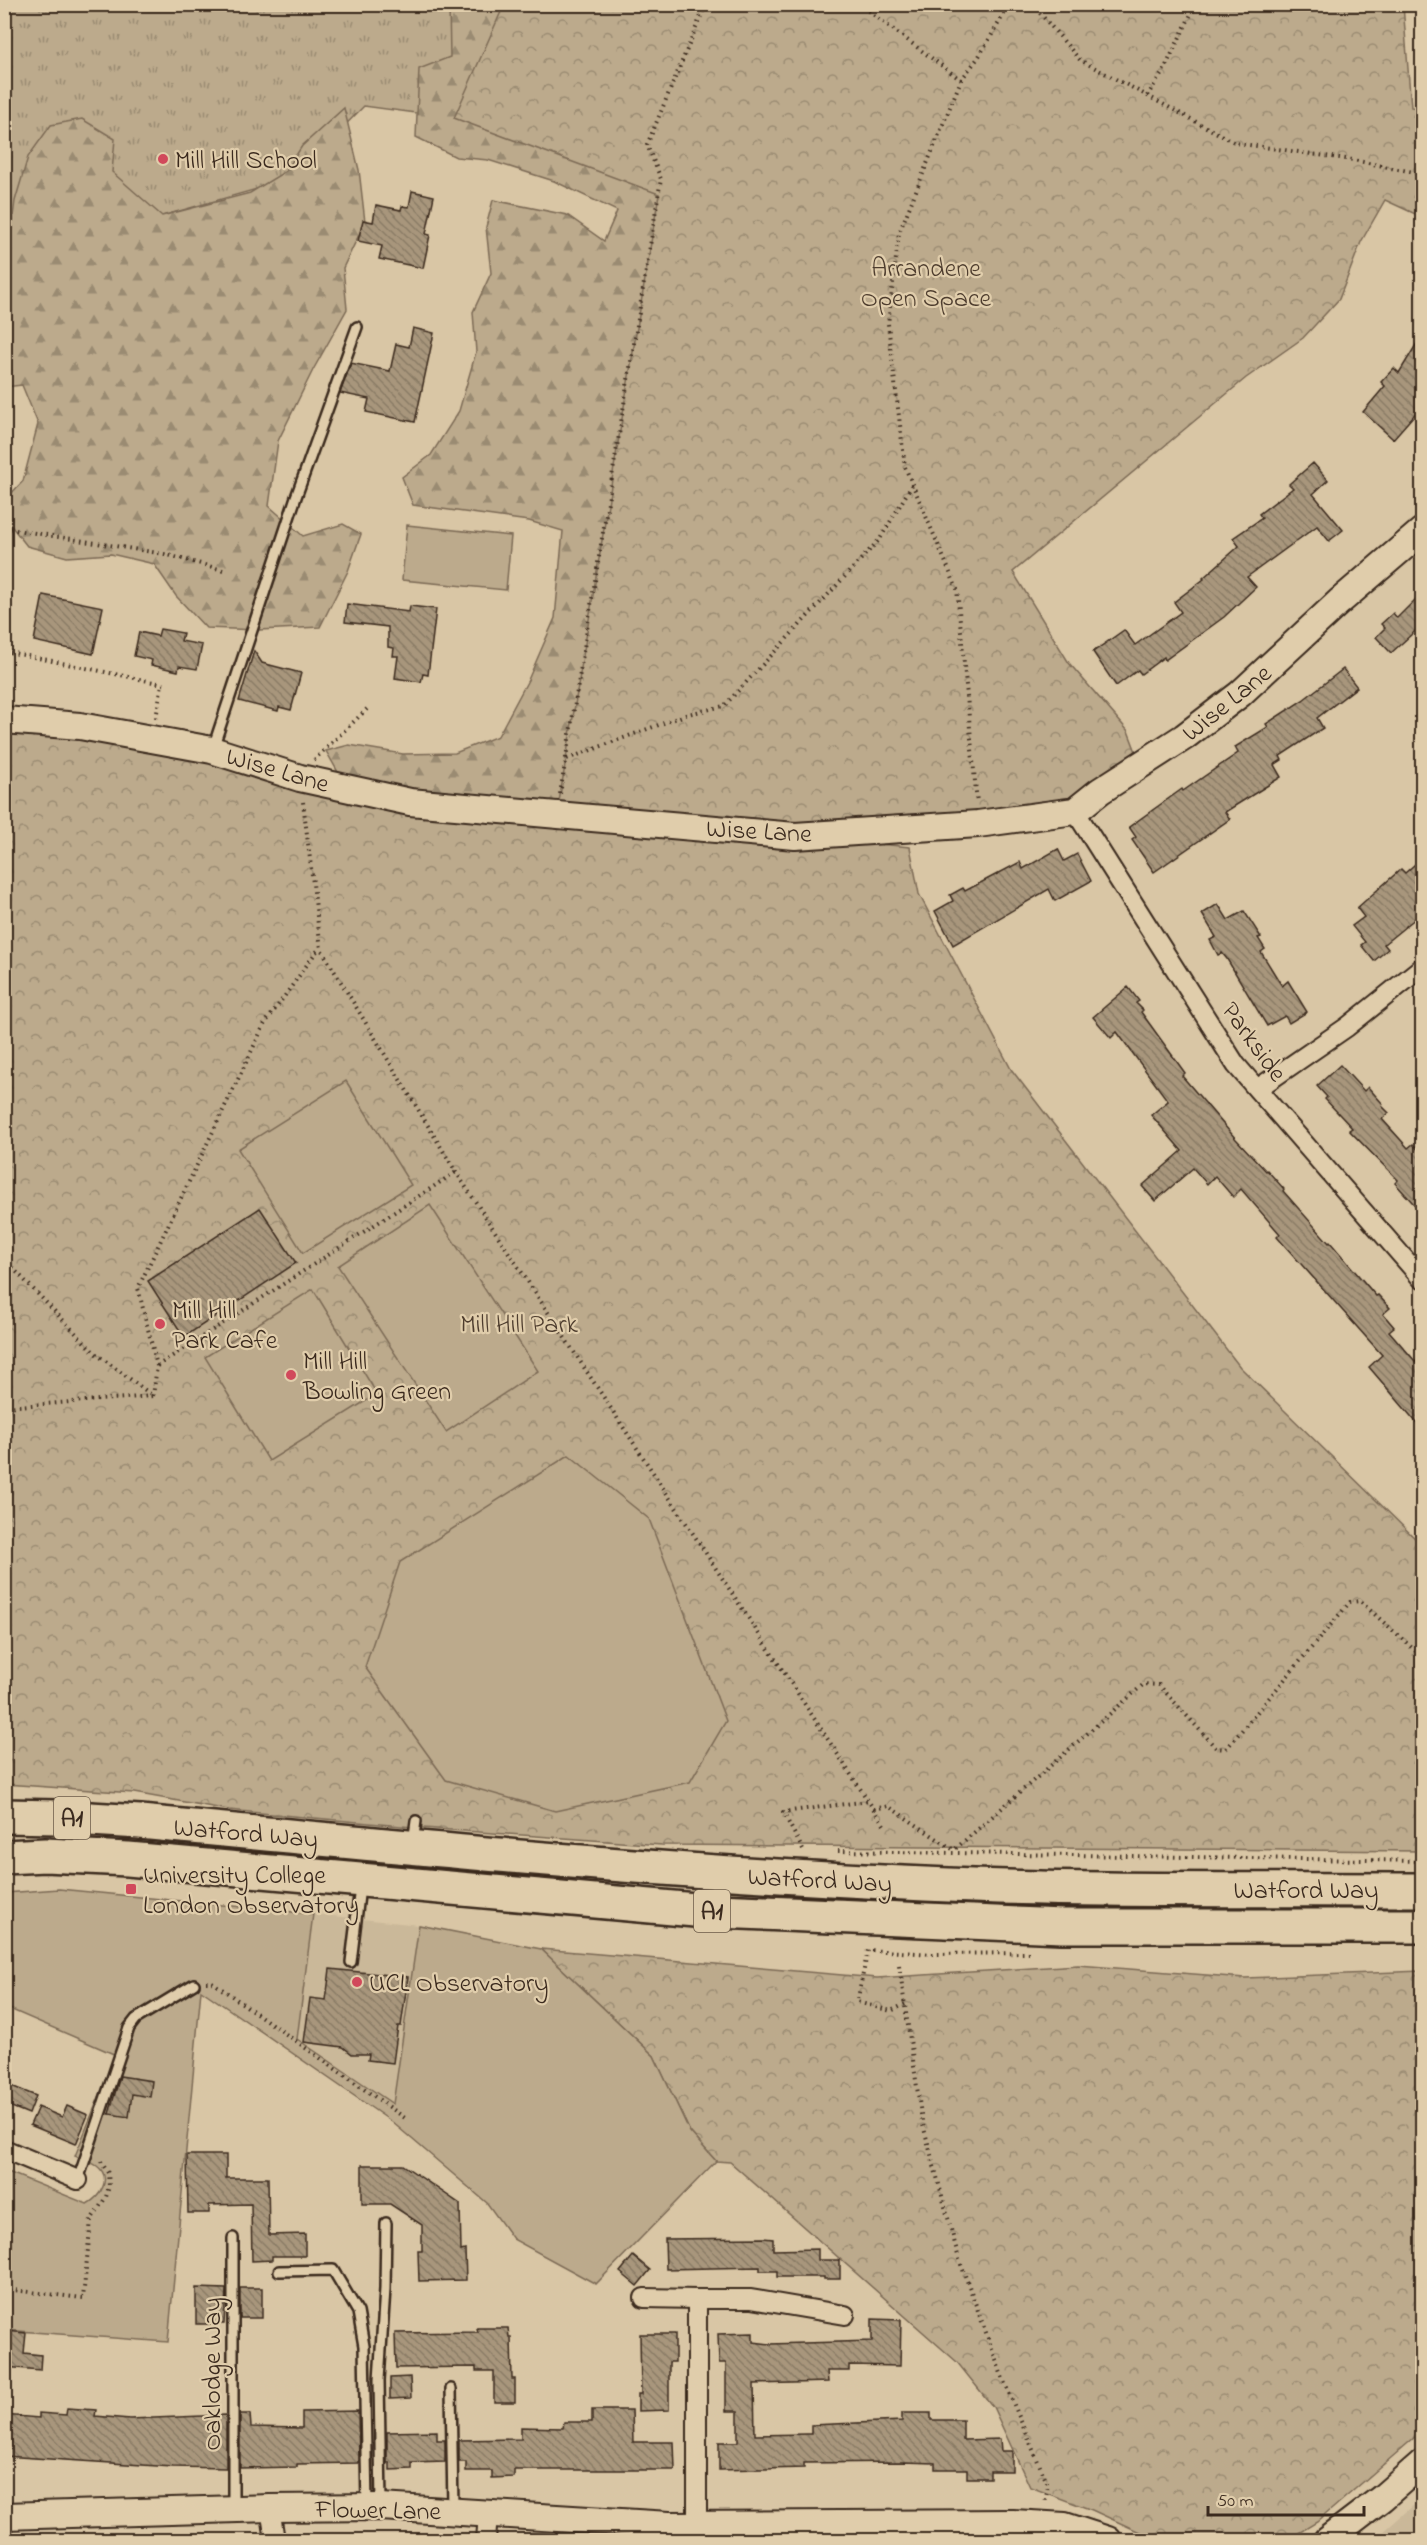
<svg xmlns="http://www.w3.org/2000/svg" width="1427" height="2545" viewBox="0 0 1427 2545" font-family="'Indie Flower',sans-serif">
	<defs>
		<pattern id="grass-tufts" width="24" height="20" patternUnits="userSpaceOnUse" patternTransform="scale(1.5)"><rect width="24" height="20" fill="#bcaa8c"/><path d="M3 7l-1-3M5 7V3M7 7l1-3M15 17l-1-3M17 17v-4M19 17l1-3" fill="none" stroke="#9a8b72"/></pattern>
		<pattern id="forest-firs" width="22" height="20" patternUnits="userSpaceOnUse" patternTransform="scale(1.5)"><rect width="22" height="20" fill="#bcaa8c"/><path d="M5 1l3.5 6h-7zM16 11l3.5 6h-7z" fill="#9a8b72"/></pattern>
		<pattern id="park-crowns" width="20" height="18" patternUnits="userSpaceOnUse" patternTransform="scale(1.5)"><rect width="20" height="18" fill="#bcaa8c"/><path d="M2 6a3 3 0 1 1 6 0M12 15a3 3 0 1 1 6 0" fill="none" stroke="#9a8b72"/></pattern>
		<pattern id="building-back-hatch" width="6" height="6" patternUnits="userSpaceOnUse" patternTransform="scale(1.5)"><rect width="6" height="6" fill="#a8967c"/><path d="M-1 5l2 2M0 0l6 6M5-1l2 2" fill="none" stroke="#8a7b65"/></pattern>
	</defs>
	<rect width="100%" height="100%" fill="#d9c6a5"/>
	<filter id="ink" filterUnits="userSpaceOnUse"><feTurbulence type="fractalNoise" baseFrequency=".0167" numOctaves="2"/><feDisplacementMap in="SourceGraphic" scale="12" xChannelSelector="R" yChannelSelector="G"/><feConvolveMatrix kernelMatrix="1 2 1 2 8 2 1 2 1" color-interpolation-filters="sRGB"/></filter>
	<g filter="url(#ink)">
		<g fill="#cab899">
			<path d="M 313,1914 L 419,1925 L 393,2104 L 296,2039 Z"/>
			<path d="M 1422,2498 L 1422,2540 L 1374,2540 Z"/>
		</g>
		<path fill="url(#grass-tufts)" stroke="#7c6a55" stroke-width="1.5" d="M 4,5 L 489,5 L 438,116 L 364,106 L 292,179 L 116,229 L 5,267 Z"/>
		<g fill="url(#forest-firs)" stroke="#7c6a55" stroke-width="1.5">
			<path d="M 449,5 L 690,5 L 594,804 C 508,798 420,797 338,772 L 326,751 L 349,745 L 403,754 L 455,753 L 498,736 L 528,680 L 555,618 L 563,531 L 529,521 L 413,505 L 402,477 L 431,455 L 459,411 L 476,352 L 473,312 L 491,273 L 486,227 L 493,200 L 567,215 L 604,241 L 617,211 L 554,181 L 488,160 L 456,157 L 416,137 L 419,69 L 450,57 Z"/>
			<path d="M 344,108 L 359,170 L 365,222 L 343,268 L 347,309 L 313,370 L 278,441 L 269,506 L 303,536 L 343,524 L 361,534 L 348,571 L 320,627 L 259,630 L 206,628 L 176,596 L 154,564 L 111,554 L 67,557 L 27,546 L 5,518 L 4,501 L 23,481 L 38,424 L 22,385 L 5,387 L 5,250 L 9,248 L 15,201 L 28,157 L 51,125 L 82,119 L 115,139 L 112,172 L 162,216 L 250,193 L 286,171 L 302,146 Z"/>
		</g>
		<g fill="url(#park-crowns)" stroke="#7c6a55" stroke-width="1.5">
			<path d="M 504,5 L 1403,5 L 1411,107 L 1422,108 L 1422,217 L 1385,200 L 1361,242 L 1339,299 L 1303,338 L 1246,378 L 1013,572 L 1069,663 L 1128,731 L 1143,770 L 1073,817 L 797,836 L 910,847 L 919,894 L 1011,1069 L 1240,1367 L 1422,1545 L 1422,1851 L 662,1845 L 423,1828 L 229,1810 L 134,1793 L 5,1784 L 4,720 L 300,778 L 557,814 L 659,194 L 454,118 Z"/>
			<path d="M 541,1949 L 877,1978 L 1078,1965 L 1245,1978 L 1422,1971 L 1422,2431 L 1317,2522 L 1287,2540 L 1157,2540 L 1092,2510 L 1030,2487 L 993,2407 L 957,2362 L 730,2162 L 716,2161 L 690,2132 L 654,2056 Z"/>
		</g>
		<g fill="#bcaa8c" stroke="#7c6a55" stroke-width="1.5">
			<path d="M 407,525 L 511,536 L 506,590 L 402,580 Z"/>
			<path d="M 346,1081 L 411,1185 L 303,1253 L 238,1149 Z"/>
			<path d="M 430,1205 L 538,1371 L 446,1432 L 338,1266 Z"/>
			<path d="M 313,1289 L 377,1394 L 269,1461 L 205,1357 Z"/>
			<path d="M 569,1455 L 649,1519 L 726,1721 L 690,1782 L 555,1811 L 446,1780 L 365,1667 L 400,1562 Z"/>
			<path d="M 59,1889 L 313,1914 L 297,2039 L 393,2104 L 419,1925 L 541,1949 L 654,2056 L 690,2132 L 716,2161 L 596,2284 L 513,2239 L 487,2203 L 392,2122 L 201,1990 L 168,2342 L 5,2330 L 5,2180 L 8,2172 L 87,2204 C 100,2197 113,2178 97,2166 C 91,2162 82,2159 75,2156 L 116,2055 L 5,2007 L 5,1893 Z"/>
		</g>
		<g fill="url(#building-back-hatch)" stroke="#3b2a1e" stroke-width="1.5">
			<path d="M 412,191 L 434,196 L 426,234 L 430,235 L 423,268 L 379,259 L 382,246 L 358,241 L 363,220 L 373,222 L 376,205 L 401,210 L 402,206 L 409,207 Z"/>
			<path d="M 413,328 L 434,333 L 415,422 L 366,412 L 369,399 L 340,393 L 351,363 L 390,371 L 396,344 L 409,347 Z"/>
			<path d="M 1422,335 L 1422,406 L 1393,439 L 1363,412 L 1385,386 L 1381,382 L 1394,368 L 1399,373 Z"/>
			<path d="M 1313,463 L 1328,480 L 1313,494 L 1343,530 L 1329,541 L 1317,526 L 1247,577 L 1256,587 L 1224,617 L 1165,660 L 1164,657 L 1141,674 L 1138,670 L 1116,686 L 1093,652 L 1124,630 L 1135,645 L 1181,612 L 1174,602 L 1204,579 L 1203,578 L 1237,548 L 1239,546 L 1233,538 L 1262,518 L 1259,514 L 1293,488 L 1289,484 Z"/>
			<path d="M 1422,593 L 1422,625 L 1391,653 L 1376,637 L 1385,628 L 1381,624 L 1393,613 L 1397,618 Z"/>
			<path d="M 43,595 L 103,607 L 93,654 L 34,641 Z"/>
			<path d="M 347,604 L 409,612 L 410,606 L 436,609 L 428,675 L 423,674 L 421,682 L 395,678 L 398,656 L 393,656 L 394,648 L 388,647 L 388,627 L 345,622 Z"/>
			<path d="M 160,629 L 183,633 L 181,641 L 202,645 L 197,669 L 179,666 L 178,671 L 151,665 L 152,660 L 134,656 L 139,632 L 158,636 Z"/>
			<path d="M 254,651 L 262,663 L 301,673 L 291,710 L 279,707 L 278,711 L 239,701 Z"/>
			<path d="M 1343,669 L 1357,687 L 1317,718 L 1323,728 L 1280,756 L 1282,760 L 1274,765 L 1281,777 L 1225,812 L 1230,819 L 1154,872 L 1132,840 L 1136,837 L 1129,827 L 1182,789 L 1183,791 L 1238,753 L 1235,747 L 1268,727 L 1266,724 L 1303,700 Z"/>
			<path d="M 1058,849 L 1064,861 L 1077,854 L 1091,881 L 1055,901 L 1049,889 L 953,945 L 935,911 L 953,901 L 950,895 L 963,888 L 965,891 L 1020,862 L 1023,869 Z"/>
			<path d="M 1422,858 L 1422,913 L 1384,944 L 1388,949 L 1374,961 L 1361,945 L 1365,942 L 1352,926 L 1364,917 L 1357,908 L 1401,869 L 1405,873 Z"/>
			<path d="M 1218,904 L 1228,920 L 1244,911 L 1261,937 L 1258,938 L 1265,949 L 1261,952 L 1282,986 L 1288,981 L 1307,1012 L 1289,1023 L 1285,1016 L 1267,1026 L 1227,959 L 1222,953 L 1218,955 L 1210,940 L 1216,937 L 1202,914 Z"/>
			<path d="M 1128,987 L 1139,1001 L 1136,1003 L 1143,1010 L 1141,1012 L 1185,1073 L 1182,1076 L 1236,1139 L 1266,1171 L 1267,1170 L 1284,1189 L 1283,1191 L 1329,1243 L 1330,1242 L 1376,1296 L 1378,1295 L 1390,1308 L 1383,1314 L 1394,1327 L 1389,1331 L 1422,1369 L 1422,1429 L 1369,1367 L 1382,1355 L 1277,1237 L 1280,1234 L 1241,1189 L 1233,1197 L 1215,1176 L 1207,1184 L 1193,1168 L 1155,1201 L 1142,1186 L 1182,1151 L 1151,1115 L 1168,1101 L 1117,1032 L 1111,1038 L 1093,1017 Z"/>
			<path d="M 1340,1065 L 1364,1091 L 1368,1087 L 1383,1104 L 1382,1106 L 1389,1113 L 1382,1119 L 1408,1148 L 1413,1144 L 1422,1154 L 1422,1213 L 1395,1183 L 1398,1180 L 1349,1130 L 1352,1128 L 1325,1099 L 1327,1097 L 1317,1086 Z"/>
			<path d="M 260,1208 L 296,1263 L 184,1337 L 148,1281 Z"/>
			<path d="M 330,1969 L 408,1977 L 401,2026 L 398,2026 L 393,2063 L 368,2060 L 369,2054 L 352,2054 L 343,2047 L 304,2042 L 310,1998 L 326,2000 Z"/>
			<path d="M 120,2076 L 152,2081 L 150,2097 L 132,2094 L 129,2117 L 109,2114 Z"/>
			<path d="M 4,2083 L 36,2096 L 29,2114 L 4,2104 Z"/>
			<path d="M 67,2106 L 88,2115 L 76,2144 L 30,2125 L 38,2107 L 62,2117 Z"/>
			<path d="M 187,2155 L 226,2155 L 226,2178 L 268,2178 L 269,2235 L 305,2234 L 305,2256 L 272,2256 L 272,2260 L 252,2261 L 251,2204 L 209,2205 L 209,2213 L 188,2213 Z"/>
			<path d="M 362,2165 L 403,2165 L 460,2204 L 461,2251 L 465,2250 L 466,2280 L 419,2281 L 418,2251 L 422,2251 L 422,2225 L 390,2204 L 362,2204 Z"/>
			<path d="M 763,2238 L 773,2239 L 773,2250 L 818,2249 L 818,2260 L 840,2260 L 840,2279 L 824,2279 L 824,2277 L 777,2277 L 777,2271 L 760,2271 L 760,2267 L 666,2269 L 665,2239 Z"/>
			<path d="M 633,2256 L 650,2270 L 637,2286 L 620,2272 Z"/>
			<path d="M 196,2288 L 226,2289 L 224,2324 L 196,2324 Z"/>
			<rect x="240" y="2288" width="22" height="30"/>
			<path d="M 872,2319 L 901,2320 L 900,2366 L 849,2365 L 849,2371 L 827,2371 L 828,2382 L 754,2384 L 755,2435 L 806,2434 L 811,2434 L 811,2425 L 902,2421 L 902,2413 L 931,2413 L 931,2420 L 963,2420 L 963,2440 L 1000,2439 L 1001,2451 L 1012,2451 L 1012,2471 L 990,2471 L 990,2478 L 967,2478 L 967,2469 L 935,2469 L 935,2463 L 903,2462 L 804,2463 L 804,2468 L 719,2470 L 719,2442 L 738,2442 L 738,2411 L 726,2411 L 726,2363 L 719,2363 L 718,2334 L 753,2333 L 753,2342 L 770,2344 L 872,2341 Z"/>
			<path d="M 477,2328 L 508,2328 L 509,2337 L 511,2337 L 512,2379 L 515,2379 L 515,2402 L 494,2402 L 494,2371 L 476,2371 L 476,2367 L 396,2368 L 395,2333 L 478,2332 Z"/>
			<path d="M 6,2331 L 26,2333 L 24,2353 L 41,2355 L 40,2370 L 4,2367 Z"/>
			<path d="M 640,2334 L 675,2334 L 675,2362 L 669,2362 L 669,2410 L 638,2411 L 638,2394 L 641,2394 Z"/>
			<path d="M 410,2377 L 411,2398 L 390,2399 L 390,2378 Z"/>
			<path d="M 67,2408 L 96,2410 L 95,2416 L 130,2419 L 226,2415 L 226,2468 L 173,2467 L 4,2456 L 4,2415 L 39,2418 L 39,2413 L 66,2415 Z"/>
			<path d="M 592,2410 L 632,2410 L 633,2442 L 674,2442 L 675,2470 L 514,2470 L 514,2477 L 492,2478 L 492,2471 L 466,2471 L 466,2462 L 459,2462 L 459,2440 L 521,2439 L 521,2427 L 563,2428 L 564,2422 L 592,2422 Z"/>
			<path d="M 358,2411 L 359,2463 L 297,2464 L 297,2467 L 240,2468 L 240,2414 L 250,2414 L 251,2427 L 302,2428 L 302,2412 Z"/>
			<path d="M 437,2431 L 437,2440 L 445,2440 L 445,2462 L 412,2463 L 412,2469 L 390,2470 L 390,2463 L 387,2463 L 387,2432 Z"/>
		</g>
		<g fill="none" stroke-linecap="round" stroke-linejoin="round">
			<g stroke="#3b2a1e" stroke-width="14">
				<g id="lane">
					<path d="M 213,748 L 296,497 L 357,327"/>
					<path d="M 413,1843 L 416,1821"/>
					<path d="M 351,1962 L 360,1887"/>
					<path d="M 78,2180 L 129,2028 L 136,2019 L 194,1984"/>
					<path d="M 233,2238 L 233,2507"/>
					<path d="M 279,2271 L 333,2270 L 358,2312 L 364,2346 L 367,2506"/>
					<path d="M 451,2389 L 453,2508"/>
					<path d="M 381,2505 L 379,2380 L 385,2289 L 386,2223"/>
				</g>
			</g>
			<g stroke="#3b2a1e" stroke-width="22">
				<g id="street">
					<path d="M 1075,811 L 1236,1065 L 1422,1279"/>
					<path d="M 1257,1089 L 1347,1027 L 1422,967"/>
					<path d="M 4,2149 L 78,2180"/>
					<path d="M 644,2298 L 697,2299"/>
					<path d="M 270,2508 L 275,2540"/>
					<path d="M 697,2525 L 697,2299 L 751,2299 L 845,2315"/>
					<path d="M 486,2540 L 488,2514"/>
				</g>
			</g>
			<g stroke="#3b2a1e" stroke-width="30">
				<g id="secondary">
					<path d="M 4,720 L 80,726 L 212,750 L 300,778 L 410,802 L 795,836 L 978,824 L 1075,811 L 1100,791 L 1184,737 L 1240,694 L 1339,602 L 1422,531"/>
					<path d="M 4,2516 L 270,2508 L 381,2507 L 669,2525 L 1013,2523 L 1065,2526 L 1108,2540"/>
					<path d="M 1327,2540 L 1382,2498 L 1422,2463"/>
				</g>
			</g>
			<g stroke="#3b2a1e" stroke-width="38">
				<g id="highway">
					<path d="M 4,1816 L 57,1817 L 140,1822 C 401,1847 663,1872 925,1884 C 1091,1892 1257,1889 1422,1890"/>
					<path d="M 4,1857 L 45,1855 L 128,1859 L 695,1910 L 1062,1926 L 1422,1926"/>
				</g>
			</g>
			<g stroke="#3b2a1e" stroke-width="4" stroke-dasharray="1.5 4.5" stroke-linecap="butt">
				<path d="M 859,4 L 961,80 L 899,233 L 888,324 L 905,467 L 957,589 L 977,803"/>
				<path d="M 1032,4 L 1080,60 L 1236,143 L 1353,160 L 1413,172 L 1422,176"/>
				<path d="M 961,80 L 978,58 L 1010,4"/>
				<path d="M 1147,96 L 1163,72 L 1196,4"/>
				<path d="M 4,528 L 164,554 L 223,570"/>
				<path d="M 4,651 L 168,685"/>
				<path d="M 156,718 L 162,684"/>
				<path d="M 567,759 L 688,714 L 724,706 L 880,539 L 912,485"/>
				<path d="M 314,760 L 368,708"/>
				<path d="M 560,794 L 661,179 L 647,145 L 706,4"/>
				<path d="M 303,802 L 321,949 L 456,1172 L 884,1825"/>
				<path d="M 4,1259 L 95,1353 L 153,1396 L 4,1407"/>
				<path d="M 157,1366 L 456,1172"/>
				<path d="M 153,1396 L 157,1366 L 138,1288 L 264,1025 L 316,952 L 320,949"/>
				<path d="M 874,1809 L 888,1806 L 954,1850 L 1144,1684 L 1159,1685 L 1216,1748 L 1226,1749 L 1350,1602 L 1360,1601 L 1422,1657"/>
				<path d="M 803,1850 L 783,1812 L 869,1801"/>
				<path d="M 838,1851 L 1422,1861"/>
				<path d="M 899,1965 L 922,2121 L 959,2259 L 1003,2379 L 1048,2485 L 1045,2504"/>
				<path d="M 206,1982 L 212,1982 L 405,2118"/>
				<path d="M 905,2004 L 891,2011 L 857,2002 L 868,1950 L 932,1954 L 1029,1953"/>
				<path d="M 4,2289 L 83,2298 L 91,2220 L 106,2197 L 109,2186 L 108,2173 L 99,2158"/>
			</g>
			<use href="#lane" stroke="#e0cdab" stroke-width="9"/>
			<use href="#street" stroke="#e0cdab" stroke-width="18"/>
			<use href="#secondary" stroke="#e0cdab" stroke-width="26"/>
			<use href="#highway" stroke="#e0cdab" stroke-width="33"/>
		</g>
	</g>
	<g fill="#d1495b" stroke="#e0cdab" stroke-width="2">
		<circle cx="163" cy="159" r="6"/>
		<circle cx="160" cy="1324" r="6"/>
		<circle cx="291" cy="1375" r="6"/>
		<rect x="125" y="1883" width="12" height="12" rx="3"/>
		<circle cx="357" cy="1982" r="6"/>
	</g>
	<g text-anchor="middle" stroke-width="4.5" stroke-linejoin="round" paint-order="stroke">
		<g fill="#e0cdab" stroke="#6c5b48" stroke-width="1.5">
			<rect x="54" y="1797" width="36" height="42" rx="4.5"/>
			<rect x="694" y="1890" width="36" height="42" rx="4.5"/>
		</g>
		<g font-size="24" font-weight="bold" fill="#3b2a1e">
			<text x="72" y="1826">A1</text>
			<text x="712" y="1919">A1</text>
		</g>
		<g font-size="26" fill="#3b2a1e" stroke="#e0cdab" text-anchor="start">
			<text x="175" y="168">Mill Hill School</text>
			<text x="172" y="1318">Mill Hill<tspan x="172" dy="30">Park Cafe</tspan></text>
			<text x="303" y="1369">Mill Hill<tspan x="303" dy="30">Bowling Green</tspan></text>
			<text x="143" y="1883">University College<tspan x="143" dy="30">London Observatory</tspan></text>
			<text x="369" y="1991">UCL Observatory</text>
		</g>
		<g font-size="26" fill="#4e3d2e" stroke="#e0cdab">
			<text x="926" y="276">Arrandene<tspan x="926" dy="30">Open Space</tspan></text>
			<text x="519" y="1332">Mill Hill Park</text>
		</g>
		<g font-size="26" fill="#3b2a1e" stroke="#e0cdab">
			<text transform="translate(1226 702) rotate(-39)" y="9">Wise Lane</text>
			<text transform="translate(278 769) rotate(16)" y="9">Wise Lane</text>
			<text transform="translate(759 830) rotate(3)" y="9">Wise Lane</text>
			<text transform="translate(1255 1041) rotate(54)" y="9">Parkside</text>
			<text transform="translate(246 1832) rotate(5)" y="9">Watford Way</text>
			<text transform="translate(820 1879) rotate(3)" y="9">Watford Way</text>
			<text x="1306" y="1898">Watford Way</text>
			<text transform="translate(211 2374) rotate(-90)" y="9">Oaklodge Way</text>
			<text transform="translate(378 2509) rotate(1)" y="9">Flower Lane</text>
		</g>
	</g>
	<rect width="1427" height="2545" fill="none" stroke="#e0cdab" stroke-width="24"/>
	<rect x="12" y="12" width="1403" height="2521" fill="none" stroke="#3b2a1e" stroke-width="2" filter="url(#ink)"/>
	<path d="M1208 2506v9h156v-9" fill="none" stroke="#3b2a1e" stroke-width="3"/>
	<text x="1217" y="2506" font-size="18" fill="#3b2a1e" stroke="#e0cdab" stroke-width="4.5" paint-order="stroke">50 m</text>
</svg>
